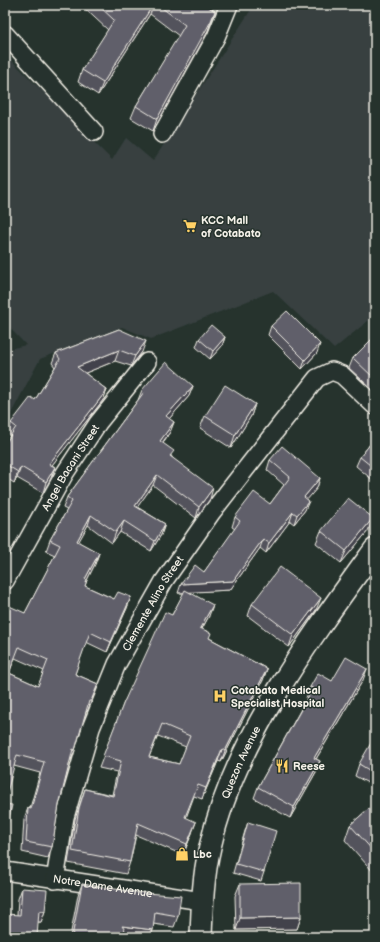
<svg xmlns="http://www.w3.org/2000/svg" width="380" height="942" viewBox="0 0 380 942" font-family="'Balsamiq Sans',sans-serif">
	<rect width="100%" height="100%" fill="#26332d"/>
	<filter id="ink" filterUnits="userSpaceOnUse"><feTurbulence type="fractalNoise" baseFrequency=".025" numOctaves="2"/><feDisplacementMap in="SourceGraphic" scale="8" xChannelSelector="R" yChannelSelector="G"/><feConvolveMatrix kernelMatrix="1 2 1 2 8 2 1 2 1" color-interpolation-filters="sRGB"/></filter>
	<g filter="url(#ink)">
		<path fill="#374040" d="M 254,5 L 375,5 L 375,315 L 334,349 L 273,291 L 151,339 L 122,327 L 40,359 L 5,425 L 5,350 L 26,345 L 5,323 L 5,54 L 112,160 L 126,138 L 153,161 Z"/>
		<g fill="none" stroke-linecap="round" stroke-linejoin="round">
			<g stroke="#f4f1e8" stroke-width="20">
				<g id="minor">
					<path d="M 5,34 L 94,132"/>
					<path d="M 162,134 L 216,37 L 229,5"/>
					<path id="s1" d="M 5,581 L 65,473 L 98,423 L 147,362"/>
					<path id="s2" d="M 5,871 L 202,901"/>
					<path id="s3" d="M 55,880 L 65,817 L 91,728 L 117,664 L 164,581 L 212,512 L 317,378 L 332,371 L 342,375 L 375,406"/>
				</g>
			</g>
			<g stroke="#f4f1e8" stroke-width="24">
				<g id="major">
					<path id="s4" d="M 201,937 C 202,907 203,876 210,847 C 235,739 311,637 375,549"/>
				</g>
			</g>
			<use href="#minor" stroke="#26332d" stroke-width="17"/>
			<use href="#major" stroke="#26332d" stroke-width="21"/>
		</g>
		<g fill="#53525c" stroke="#f4f1e8" fill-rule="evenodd">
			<path d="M 81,5 L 205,5 L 215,11 L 207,33 L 153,131 L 131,118 L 136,106 L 179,36 L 150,14 L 98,95 L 78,82 L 82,70 L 108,30 Z"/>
			<path d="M 271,326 L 317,353 L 302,369 L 268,335 Z"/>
			<path d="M 119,329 L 142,352 L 131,366 L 115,361 L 85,373 L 107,390 L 103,400 L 52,465 L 55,467 L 51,478 L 43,493 L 17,478 L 14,483 L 5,477 L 5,444 L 10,436 L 7,434 L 11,423 L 35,400 L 55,367 L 52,363 L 56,353 Z"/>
			<path d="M 375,336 L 375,392 L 349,368 L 353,358 Z"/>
			<path d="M 225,337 L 222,346 L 210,359 L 196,347 L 199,339 Z"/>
			<path d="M 193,386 L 189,396 L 169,419 L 174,422 L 170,432 L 163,443 L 172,457 L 210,499 L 196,518 L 153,485 L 137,507 L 165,524 L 161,535 L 151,551 L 120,532 L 112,543 L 88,525 L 78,542 L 99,553 L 95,564 L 87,580 L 85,586 L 114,599 L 131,597 L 127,608 L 107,652 L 86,642 L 75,674 L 98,684 L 87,712 L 86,711 L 75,750 L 71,760 L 70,760 L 59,805 L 52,847 L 48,858 L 22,852 L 24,819 L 28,808 L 30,808 L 40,773 L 14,766 L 5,610 L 25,613 L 55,555 L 46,551 L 50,540 L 67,510 L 63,508 L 67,497 L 138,400 L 142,390 ZM 15,658 L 44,671 L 38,686 L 9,673 Z"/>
			<path d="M 255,404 L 251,416 L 231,448 L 200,428 L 205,416 Z"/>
			<path d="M 375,438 L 375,482 L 356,466 L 360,457 Z"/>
			<path d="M 270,460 L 320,478 L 317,488 L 307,499 L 305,510 L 294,524 L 290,521 L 266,553 L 260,548 L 230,590 L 189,592 L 209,616 L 202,629 L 209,638 L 267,669 L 263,680 L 221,762 L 218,761 L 202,799 L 194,796 L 186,818 L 192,833 L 183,855 L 136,835 L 130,862 L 126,874 L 68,863 L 75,819 L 85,789 L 112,795 L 117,772 L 99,768 L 124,702 L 184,593 L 178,593 L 204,572 L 235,529 L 232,527 L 235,517 L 270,504 L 284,485 L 267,470 ZM 158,736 L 186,747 L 179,764 L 149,757 Z"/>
			<path d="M 321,531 L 368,531 L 341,563 L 316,543 Z"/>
			<path d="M 252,604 L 316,610 L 289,647 L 248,616 Z"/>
			<path d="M 363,680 L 316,759 L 320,761 L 316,772 L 290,818 L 254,798 L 258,787 L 307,698 L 306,698 L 310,687 L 332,681 Z"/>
			<path d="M 359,764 L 375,771 L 368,783 L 355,776 Z"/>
			<path d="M 375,803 L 375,874 L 345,840 L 350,825 Z"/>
			<path d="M 5,804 L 8,822 L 5,832 Z"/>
			<path d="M 248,822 L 264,872 L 261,881 L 233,873 L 245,831 Z"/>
			<path d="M 82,884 L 178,916 L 174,927 L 153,924 L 153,930 L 150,937 L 70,937 L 78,895 Z"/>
			<path d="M 240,884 L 301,917 L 297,929 L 236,930 L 235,896 Z"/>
			<path d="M 22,888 L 45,911 L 41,922 L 38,922 L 17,915 L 18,899 Z"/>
		</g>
		<g fill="#43424b" stroke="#f4f1e8">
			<path d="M 153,5 L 154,5 L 150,14 L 98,95 L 103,83 Z"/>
			<path d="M 215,11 L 207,33 L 153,131 L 157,119 Z"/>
			<path d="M 225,337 L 222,346 L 210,359 L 213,351 Z"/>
			<path d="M 146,341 L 142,352 L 131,366 L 135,356 Z"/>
			<path d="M 320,344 L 317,353 L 302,369 L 305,360 Z"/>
			<path d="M 119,350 L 115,361 L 73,378 L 77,367 Z"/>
			<path d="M 193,386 L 189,396 L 162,427 L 166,416 Z"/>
			<path d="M 107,390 L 103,400 L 45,474 L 49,464 Z"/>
			<path d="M 255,404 L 251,416 L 231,448 L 235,435 Z"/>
			<path d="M 174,422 L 170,432 L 156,451 L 160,441 Z"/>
			<path d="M 21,467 L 17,478 L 14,483 L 18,472 Z"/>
			<path d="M 55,467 L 51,478 L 43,493 L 46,482 Z"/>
			<path d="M 157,475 L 153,485 L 131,516 L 135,506 Z"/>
			<path d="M 320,478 L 317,488 L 301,507 L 304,497 Z"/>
			<path d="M 213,488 L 210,499 L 196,518 L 199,507 Z"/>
			<path d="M 309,501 L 305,510 L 294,524 L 297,515 Z"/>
			<path d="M 293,512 L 290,521 L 266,553 L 269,543 Z"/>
			<path d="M 91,515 L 88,525 L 73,552 L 77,541 Z"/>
			<path d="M 373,518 L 368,531 L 341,563 L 346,551 Z"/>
			<path d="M 124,521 L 120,532 L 112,543 L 116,532 Z"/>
			<path d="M 165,524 L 161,535 L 151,551 L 155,541 Z"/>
			<path d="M 263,539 L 260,548 L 230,590 L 178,593 L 181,584 L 233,581 Z"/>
			<path d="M 99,553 L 95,564 L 82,590 L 85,579 Z"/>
			<path d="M 131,597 L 127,608 L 107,652 L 111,642 Z"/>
			<path d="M 321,598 L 316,610 L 289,647 L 293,635 Z"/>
			<path d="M 213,605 L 209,616 L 196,639 L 200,628 Z"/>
			<path d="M 267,669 L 263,680 L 221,762 L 225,751 Z"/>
			<path d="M 367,669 L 363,680 L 310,769 L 314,758 Z"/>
			<path d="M 222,749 L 218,761 L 202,799 L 206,788 Z"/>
			<path d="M 320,761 L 316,772 L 290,818 L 294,807 Z"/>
			<path d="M 375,767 L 375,771 L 368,783 L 372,772 Z"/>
			<path d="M 196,822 L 192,833 L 183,855 L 187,844 Z"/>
			<path d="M 39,911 L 45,911 L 41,922 L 35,922 Z"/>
			<path d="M 301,917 L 297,929 L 236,930 L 240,918 Z"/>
			<path d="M 122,926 L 153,930 L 150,937 L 118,937 Z"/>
		</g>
		<g fill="#605f6b" stroke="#f4f1e8" fill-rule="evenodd">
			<path d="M 98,5 L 153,5 L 103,83 L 82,70 L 114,20 Z"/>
			<path d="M 158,5 L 205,5 L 215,11 L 211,21 L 157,119 L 136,106 L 185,25 Z"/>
			<path d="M 287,311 L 320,344 L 305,360 L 271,326 Z"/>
			<path d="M 211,325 L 225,337 L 213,351 L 199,339 Z"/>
			<path d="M 119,329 L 146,341 L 135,356 L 119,350 L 77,367 L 107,390 L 49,464 L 55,467 L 46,482 L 21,467 L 18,472 L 5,464 L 5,444 L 16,427 L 11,423 L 31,397 L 35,400 L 60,359 L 56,353 Z"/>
			<path d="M 375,336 L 375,379 L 353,358 Z"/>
			<path d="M 166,362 L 193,386 L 166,416 L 174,422 L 160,441 L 174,451 L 170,456 L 213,488 L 199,507 L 157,475 L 135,506 L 165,524 L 155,541 L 124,521 L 116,532 L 91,515 L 77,541 L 99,553 L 85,579 L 87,580 L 85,586 L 114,599 L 118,592 L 131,597 L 111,642 L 90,632 L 75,674 L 98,684 L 91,701 L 89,701 L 75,750 L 73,749 L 59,805 L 52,847 L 26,842 L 28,808 L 31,809 L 44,762 L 17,755 L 5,800 L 5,610 L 7,605 L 25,613 L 60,545 L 50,540 L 72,501 L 67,497 L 144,392 L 142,390 ZM 19,647 L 48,660 L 38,686 L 9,673 Z"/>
			<path d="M 225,385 L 255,404 L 235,435 L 205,416 Z"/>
			<path d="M 375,438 L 375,469 L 360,457 Z"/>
			<path d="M 282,446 L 320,478 L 304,497 L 309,501 L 297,515 L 293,512 L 269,543 L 263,539 L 233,581 L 181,584 L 195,565 L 204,572 L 240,521 L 235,517 L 254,492 L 270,504 L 290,477 L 270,460 Z"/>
			<path d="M 348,498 L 373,518 L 346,551 L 321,531 Z"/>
			<path d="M 280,567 L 321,598 L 293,635 L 252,604 Z"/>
			<path d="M 185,590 L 213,605 L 200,628 L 211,633 L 209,638 L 267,669 L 225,751 L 222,749 L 206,788 L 198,785 L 185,817 L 196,822 L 187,844 L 138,823 L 130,862 L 72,851 L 79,808 L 85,789 L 113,796 L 121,761 L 103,756 L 124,702 L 165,612 L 172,615 ZM 162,724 L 190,736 L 179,764 L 149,757 Z"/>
			<path d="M 346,657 L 367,669 L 314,758 L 320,761 L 294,807 L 258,787 L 313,688 L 310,687 L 318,673 L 332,681 Z"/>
			<path d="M 375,736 L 375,767 L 372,772 L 359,764 Z"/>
			<path d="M 375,803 L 375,853 L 350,825 Z"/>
			<path d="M 5,804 L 12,805 L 8,822 L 5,821 Z"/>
			<path d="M 248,822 L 276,831 L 264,872 L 236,864 Z"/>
			<path d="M 301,883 L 301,917 L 240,918 L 240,884 Z"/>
			<path d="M 82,884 L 135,892 L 181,896 L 178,916 L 155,912 L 153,930 L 122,926 L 130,937 L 72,937 Z"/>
			<path d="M 22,888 L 47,890 L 45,911 L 39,911 L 37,937 L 5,937 L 5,914 L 20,915 Z"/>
		</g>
	</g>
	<defs>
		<g id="supermarket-bare" transform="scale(1.08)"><path d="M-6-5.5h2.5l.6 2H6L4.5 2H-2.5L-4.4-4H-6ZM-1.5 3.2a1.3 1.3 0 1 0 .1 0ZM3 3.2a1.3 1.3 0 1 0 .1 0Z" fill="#ffd166" stroke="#26332d" stroke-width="2.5" paint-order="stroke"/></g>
		<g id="hospital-bare" transform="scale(1.08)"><path d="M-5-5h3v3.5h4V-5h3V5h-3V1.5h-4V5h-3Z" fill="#ffd166" stroke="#26332d" stroke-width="2.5" paint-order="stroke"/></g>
		<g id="restaurant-bare" transform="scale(1.08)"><path d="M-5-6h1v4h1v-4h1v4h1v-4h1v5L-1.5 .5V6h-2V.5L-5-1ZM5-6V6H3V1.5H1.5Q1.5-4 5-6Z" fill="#ffd166" stroke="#26332d" stroke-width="2.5" paint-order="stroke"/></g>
		<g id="shop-bare" transform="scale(1.08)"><path d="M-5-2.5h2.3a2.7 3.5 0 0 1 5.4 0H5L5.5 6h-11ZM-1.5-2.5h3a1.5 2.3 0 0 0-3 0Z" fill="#ffd166" stroke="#26332d" stroke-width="2.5" paint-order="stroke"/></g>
	</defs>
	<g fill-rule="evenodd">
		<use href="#supermarket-bare" x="190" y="226"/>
		<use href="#hospital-bare" x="220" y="696"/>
		<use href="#restaurant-bare" x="282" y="766"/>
		<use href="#shop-bare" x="182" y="854"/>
	</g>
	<g text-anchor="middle" stroke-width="3" stroke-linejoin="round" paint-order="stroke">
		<g font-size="11" font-weight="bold" fill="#f4f1e8" stroke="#26332d" text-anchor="start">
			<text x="201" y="224">KCC Mall<tspan x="201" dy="13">of Cotabato</tspan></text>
			<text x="231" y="694">Cotabato Medical<tspan x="231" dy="13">Specialist Hospital</tspan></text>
			<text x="293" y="770">Reese</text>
			<text x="193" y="858">Lbc</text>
		</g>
		<g font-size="11" fill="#f4f1e8" stroke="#26332d">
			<text dy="4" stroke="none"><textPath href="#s1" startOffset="131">Angel Bacani Street</textPath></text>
			<text dy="4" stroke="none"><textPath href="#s3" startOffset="296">Clemente Alino Street</textPath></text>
			<text dy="4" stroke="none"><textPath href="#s4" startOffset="181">Quezon Avenue</textPath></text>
			<text dy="4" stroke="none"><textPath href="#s2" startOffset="99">Notre Dame Avenue</textPath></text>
		</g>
	</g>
	<rect width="380" height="942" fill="none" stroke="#26332d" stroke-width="20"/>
	<rect x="10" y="10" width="360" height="922" fill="none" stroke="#f4f1e8" stroke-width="1.5" filter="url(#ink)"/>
</svg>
